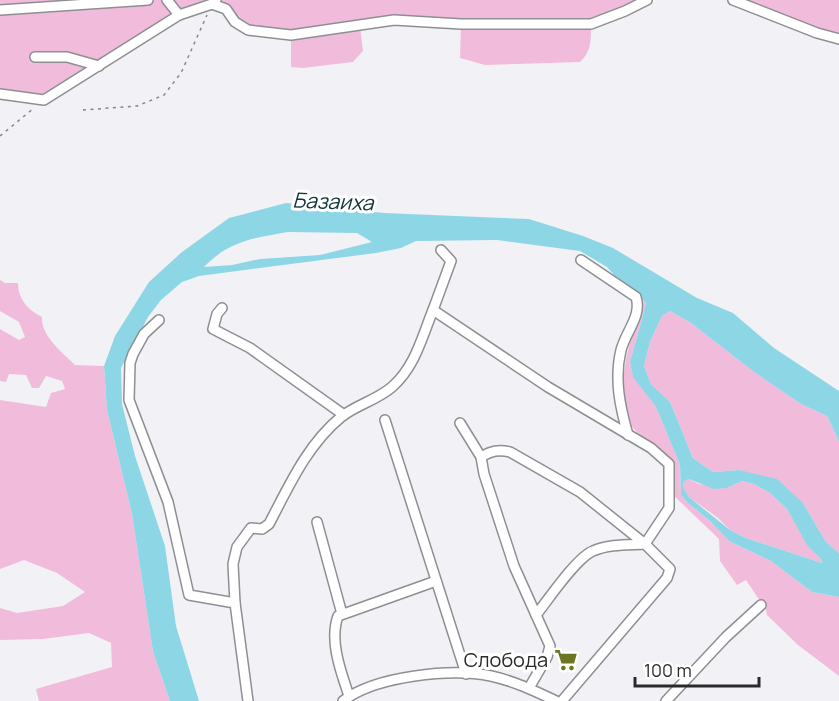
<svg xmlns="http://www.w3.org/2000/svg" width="839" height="701" viewBox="0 0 839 701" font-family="Manrope,sans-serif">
	<rect width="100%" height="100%" fill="#f2f2f6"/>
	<g fill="#f1bcdb">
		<path d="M 0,0 L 647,0 L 591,24 C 591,39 592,51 580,62 L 485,65 L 460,58 L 461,24 L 394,20 L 360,26 L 363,51 L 353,62 L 303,68 L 291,67 L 291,35 L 248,30 L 212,4 L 179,15 L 44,100 L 0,94 Z"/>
		<path d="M 733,0 L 839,0 L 839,39 Z"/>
		<path d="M 0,280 L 5,283 L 18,283 C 18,299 28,310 42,317 C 41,336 62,352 75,365 L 104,366 L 107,410 L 132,514 L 153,652 L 170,701 L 39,701 L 36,689 L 112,667 L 111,643 L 89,633 L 43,639 L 0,640 L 0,608 L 17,613 L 63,606 L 85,592 L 57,573 L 24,560 L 0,569 L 0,400 L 46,407 L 51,393 L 65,389 L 62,381 L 46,376 L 39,388 L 32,388 L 26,375 L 9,374 L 6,382 L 0,381 L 0,329 L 19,340 L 25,337 L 19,322 L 0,311 Z"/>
		<path d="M 639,293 L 646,304 L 630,362 L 633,376 L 656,407 L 680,465 L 681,495 L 687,502 L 710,521 L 729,541 L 771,561 L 812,592 L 839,597 L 839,676 L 798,645 L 767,615 L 766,610 L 746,580 L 737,585 L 720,561 L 719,539 L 673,495 L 673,465 C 660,452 644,441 632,427 C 617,410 624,357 632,337 C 637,322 645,309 639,293 Z"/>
		<path d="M 670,311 L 691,323 L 754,372 L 801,404 L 827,416 L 839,442 L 839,553 L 826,542 L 803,503 L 739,470 L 713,472 L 693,458 L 670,402 L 651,384 L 644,366 L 650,342 L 662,316 Z"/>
		<path d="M 689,479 L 699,484 L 727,488 L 742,481 L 754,484 L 770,493 L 787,509 L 807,544 L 821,559 L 822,563 L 746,538 L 730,530 L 718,518 L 689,497 L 684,489 L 683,482 Z"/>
	</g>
	<path fill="#8dd6e6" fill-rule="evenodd" d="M 286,203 L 384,213 L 529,219 L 583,236 L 613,248 L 697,298 L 733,313 L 774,348 L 839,391 L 839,442 L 827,416 L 801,404 L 754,372 L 691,323 L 670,311 L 662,316 L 650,342 L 644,366 L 651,384 L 670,402 L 693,458 L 713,472 L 739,470 L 777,479 L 803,503 L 826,542 L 839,553 L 839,597 L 812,592 L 771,561 L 729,541 L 710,521 L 687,502 L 681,495 L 680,465 L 656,407 L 633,377 L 630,362 L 646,304 L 639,293 L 614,275 L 607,267 L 580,251 L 497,240 L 416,241 L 401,248 L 376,253 L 199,276 L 182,282 L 161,300 L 148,317 L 121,368 L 122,404 L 135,456 L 165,546 L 176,626 L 199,701 L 170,701 L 153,652 L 132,514 L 107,410 L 104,366 L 115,336 L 149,282 L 182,252 L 229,218 ZM 288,232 L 357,233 L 372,242 L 320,255 L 260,259 L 232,265 L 204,267 C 229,241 254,238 288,232 ZM 689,479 L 714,489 L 727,488 L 742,481 L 754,484 L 770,493 L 787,509 L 807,545 L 821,559 L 822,563 L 746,538 L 730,530 L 689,497 L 684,489 L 683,482 Z"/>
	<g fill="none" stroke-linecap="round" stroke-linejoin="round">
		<g stroke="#8e8f92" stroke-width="12">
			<g id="minor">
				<path d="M 167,0 L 179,15"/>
				<path d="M 733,0 L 817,33 L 839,39"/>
				<path d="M 212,4 L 226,9 L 235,22 L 248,30 L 291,35 L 394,20 L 461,24 L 591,24 L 625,11 L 647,0"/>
				<path d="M 0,10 L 148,0"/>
				<path d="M 35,57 L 67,57 L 99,66"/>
				<path d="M 0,94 L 44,100 L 179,15 L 212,4 L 216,0"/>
				<path d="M 581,260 L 636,297 C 642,316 626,331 621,350 C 614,379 620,407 628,435"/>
				<path d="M 222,308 L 217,314 L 213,329 L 250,348 L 344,415"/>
				<path d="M 433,310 L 451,261 L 441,250"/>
				<path d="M 159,320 L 144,334 L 133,354 L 130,363 L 129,400 L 168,502 L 189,595 L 235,603"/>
				<path d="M 385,420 L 466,674"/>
				<path d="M 460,423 L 481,457 L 484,474 L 514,566 L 550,646 L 547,657 L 529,688"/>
				<path d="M 481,457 C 491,451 499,449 510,452 L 580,492 L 645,544 L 670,569 L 667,578 L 562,701"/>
				<path d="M 317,522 L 342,614"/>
				<path d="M 349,696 C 341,672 329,641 338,616 L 436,581"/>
				<path d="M 248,701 L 235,603 L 233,564 L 237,547 L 251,528 L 262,529 L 269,524 C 289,486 307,445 341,417 C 356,405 377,400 392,387 C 415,367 422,337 433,310 L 548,387 L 651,448 L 669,464 L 669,508 L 645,544 C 629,545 609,544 593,551 C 577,557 548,600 536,615"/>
				<path d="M 343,701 C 375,676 451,668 491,676 C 514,681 535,691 556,701"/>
				<path d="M 666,701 L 726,637 L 761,605"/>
			</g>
		</g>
		<g stroke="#878789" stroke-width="1.5" stroke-dasharray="3 4.5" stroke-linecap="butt">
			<path d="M 83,110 L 137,106 L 164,95 L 181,73 L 207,15"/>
			<path d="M 0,136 L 34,108"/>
		</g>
		<use href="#minor" stroke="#fff" stroke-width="9"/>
	</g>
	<defs>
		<g id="supermarket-bare" transform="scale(1.8)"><path d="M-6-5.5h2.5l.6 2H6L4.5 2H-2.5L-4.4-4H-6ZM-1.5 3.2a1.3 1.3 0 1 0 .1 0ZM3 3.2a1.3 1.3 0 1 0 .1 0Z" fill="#6c7621" stroke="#fff" stroke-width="2.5" paint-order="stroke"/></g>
	</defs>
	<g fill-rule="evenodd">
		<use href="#supermarket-bare" x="566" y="660"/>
	</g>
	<g text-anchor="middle" stroke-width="6" stroke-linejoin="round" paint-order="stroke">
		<g font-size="20" fill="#2a2a2b" stroke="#fff" text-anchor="end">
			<text x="548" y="667">Слобода</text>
		</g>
		<g font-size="21" font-style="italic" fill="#12363d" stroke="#fff">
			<text transform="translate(333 202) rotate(2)" y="7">Базаиха</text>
		</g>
	</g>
	<path d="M635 677v9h124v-9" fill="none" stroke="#2a2a2b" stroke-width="3"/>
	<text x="644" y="677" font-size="18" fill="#2a2a2b" stroke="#ffffff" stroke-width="4.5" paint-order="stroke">100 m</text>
</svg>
